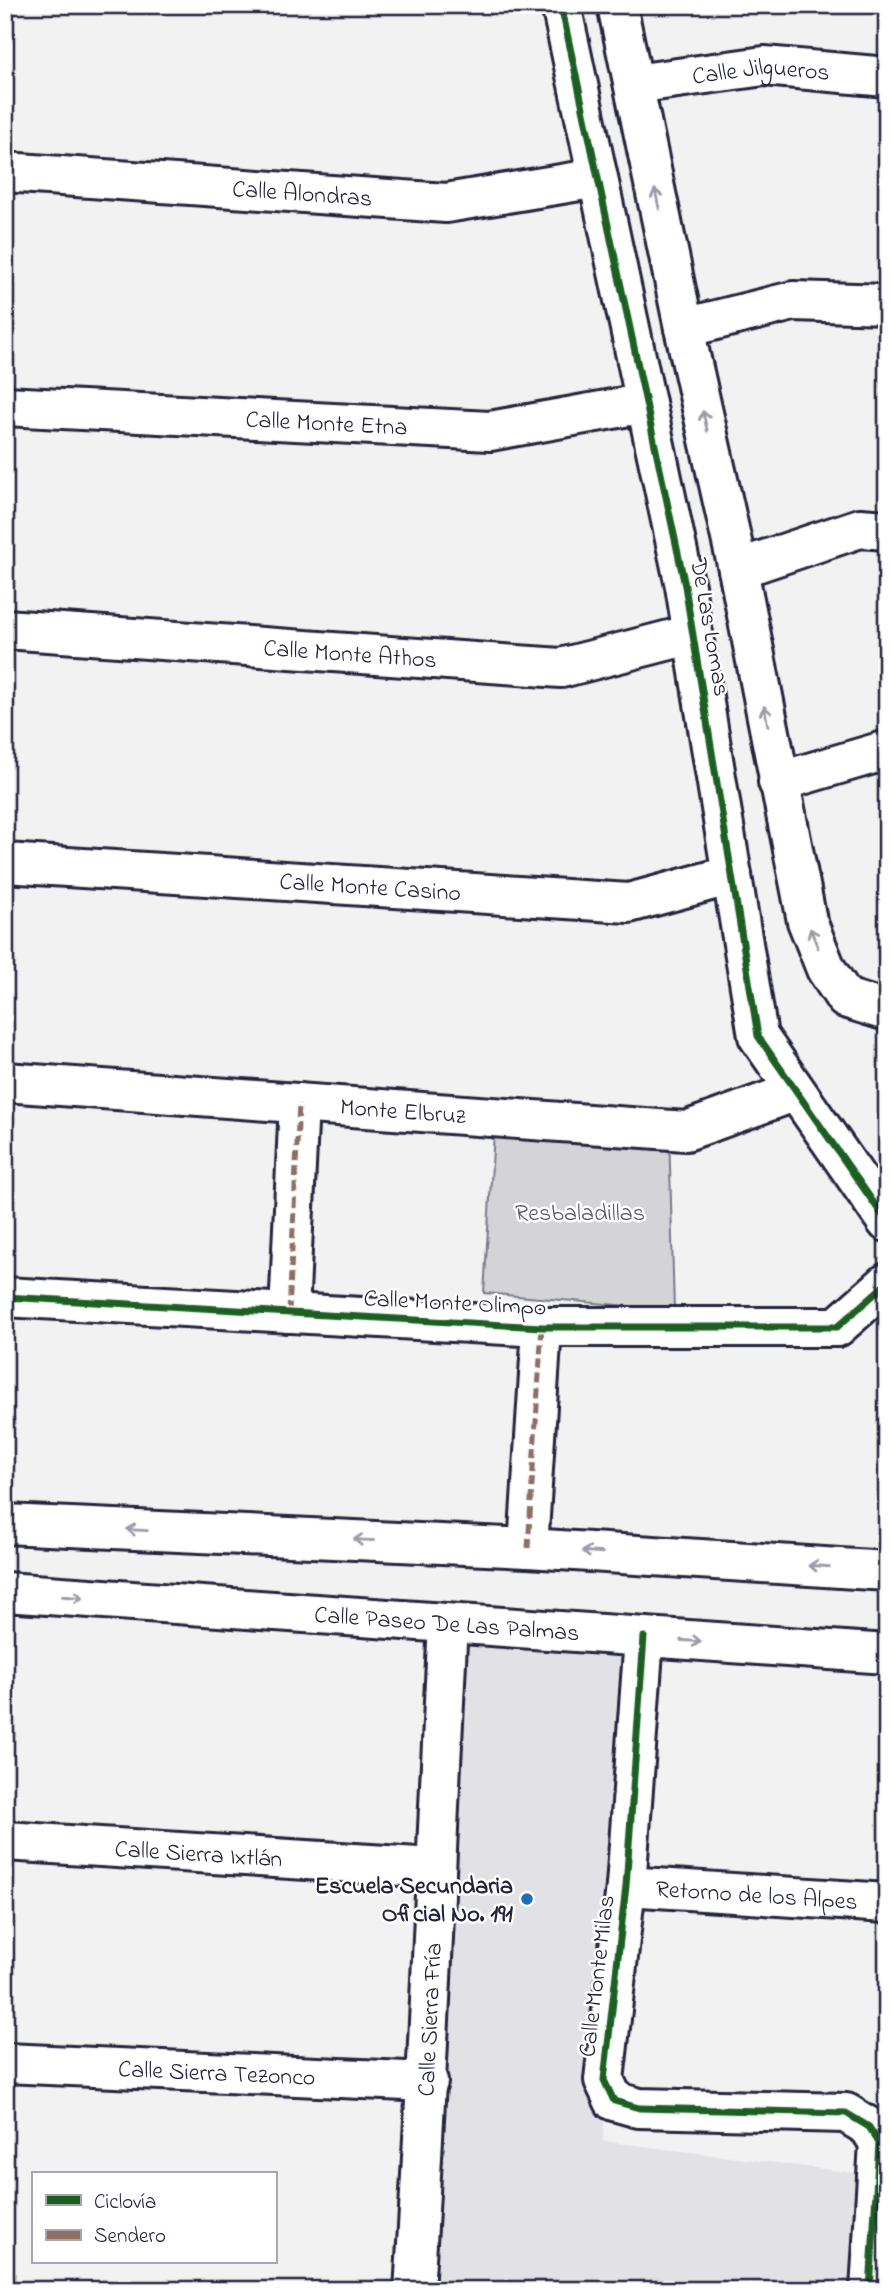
<svg xmlns="http://www.w3.org/2000/svg" width="892" height="2295" viewBox="0 0 892 2295" font-family="'Indie Flower',sans-serif">
	<rect width="100%" height="100%" fill="#f2f2f3"/>
	<filter id="ink" filterUnits="userSpaceOnUse"><feTurbulence type="fractalNoise" baseFrequency=".0143" numOctaves="2"/><feDisplacementMap in="SourceGraphic" scale="14" xChannelSelector="R" yChannelSelector="G"/><feConvolveMatrix kernelMatrix="1 2 1 2 8 2 1 2 1" color-interpolation-filters="sRGB"/></filter>
	<g filter="url(#ink)">
		<path fill="#e2e2e6" d="M 453,1645 L 624,1657 L 603,2141 L 869,2175 L 861,2290 L 420,2290 Z"/>
		<path fill="#d3d3d8" stroke="#7a7a8a" stroke-width="2" d="M 495,1117 L 669,1130 L 674,1310 L 484,1293 Z"/>
		<g fill="none" stroke-linecap="round" stroke-linejoin="round">
			<g stroke="#22223b" stroke-width="44">
				<g id="minor">
					<path d="M 561,5 L 685,586 L 758,1036 L 887,1222"/>
					<path d="M 617,5 L 684,328 L 738,569 L 807,921 L 826,969 L 845,998 L 887,1011"/>
					<path id="s1" d="M 634,84 L 764,66 L 887,77"/>
					<path id="s2" d="M 5,172 L 446,203 L 598,178"/>
					<path d="M 684,328 L 793,301 L 887,304"/>
					<path id="s3" d="M 5,406 L 490,431 L 646,403"/>
					<path d="M 738,569 L 860,528 L 887,530"/>
					<path id="s4" d="M 5,629 L 561,668 L 693,634"/>
					<path d="M 778,782 L 887,750"/>
					<path id="s5" d="M 5,863 L 629,903 L 732,875"/>
					<path id="s6" d="M 5,1082 L 686,1131 L 794,1092"/>
					<path d="M 5,1297 L 542,1327 L 837,1327 L 887,1283"/>
					<path d="M 289,1313 L 299,1103"/>
					<path d="M 5,1524 L 528,1548 L 887,1571"/>
					<path d="M 528,1548 L 542,1327"/>
					<path id="s7" d="M 5,1592 L 887,1654"/>
					<path d="M 644,1637 L 626,1886 L 604,2080 L 614,2101 L 639,2108 L 846,2113 L 869,2127 L 879,2143 L 870,2290"/>
					<path id="s8" d="M 5,1841 L 434,1868"/>
					<path id="s9" d="M 626,1886 L 887,1903"/>
					<path id="s10" d="M 5,2063 L 428,2082"/>
					<path id="s11" d="M 414,2290 C 429,2068 436,1846 448,1624"/>
				</g>
			</g>
			<use href="#minor" stroke="#fff" stroke-width="38"/>
			<g stroke="#8d6e63" stroke-width="5" stroke-dasharray="10 5" stroke-linecap="butt">
				<path d="M 289,1313 L 299,1103"/>
				<path d="M 528,1548 L 542,1327"/>
			</g>
			<g stroke="#fff" stroke-width="11">
				<g id="cycleway">
					<path d="M 561,5 L 685,586 L 758,1036 L 887,1222"/>
					<path d="M 5,1297 L 542,1327 L 837,1327 L 887,1283"/>
					<path d="M 644,1637 L 626,1886 L 604,2080 L 614,2101 L 639,2108 L 846,2113 L 869,2127 L 879,2143 L 870,2290"/>
				</g>
			</g>
			<use href="#cycleway" stroke="#1b5e20" stroke-width="7"/>
		</g>
		<defs><path id="oneway-shaft" d="M-6 0H5M1.5-3L5.5 0L1.5 3" fill="none" stroke-width="1.6" stroke-linecap="round" stroke-linejoin="round" transform="scale(1.75)"/></defs>
		<g stroke="#9c9ca7">
			<use href="#oneway-shaft" transform="translate(657 199) rotate(-102)"/>
			<use href="#oneway-shaft" transform="translate(705 421) rotate(-103)"/>
			<use href="#oneway-shaft" transform="translate(766 716) rotate(-101)"/>
			<use href="#oneway-shaft" transform="translate(814 938) rotate(-112)"/>
			<use href="#oneway-shaft" transform="translate(137 1530) rotate(-177)"/>
			<use href="#oneway-shaft" transform="translate(364 1540) rotate(-177)"/>
			<use href="#oneway-shaft" transform="translate(592 1552) rotate(-176)"/>
			<use href="#oneway-shaft" transform="translate(819 1566) rotate(-176)"/>
			<use href="#oneway-shaft" transform="translate(73 1597) rotate(4)"/>
			<use href="#oneway-shaft" transform="translate(691 1641) rotate(4)"/>
		</g>
	</g>
	<circle fill="#1f6fb2" stroke="#fff" stroke-width="2.5" cx="527" cy="1899" r="7"/>
	<g text-anchor="middle" stroke-width="5" stroke-linejoin="round" paint-order="stroke">
		<g font-size="24" fill="#22223b" stroke="#fff">
			<text dy="8" stroke="none"><textPath href="#s1" startOffset="128">Calle Jilgueros</textPath></text>
			<text dy="8" stroke="none"><textPath href="#s2" startOffset="298">Calle Alondras</textPath></text>
			<text dy="8" stroke="none"><textPath href="#s3" startOffset="322">Calle Monte Etna</textPath></text>
			<text transform="translate(711 627) rotate(80)" y="8">De Las Lomas</text>
			<text dy="8" stroke="none"><textPath href="#s4" startOffset="346">Calle Monte Athos</textPath></text>
			<text dy="8" stroke="none"><textPath href="#s5" startOffset="366">Calle Monte Casino</textPath></text>
			<text dy="8" stroke="none"><textPath href="#s6" startOffset="399">Monte Elbruz</textPath></text>
			<text transform="translate(455 1302) rotate(3)" y="8">Calle Monte Olimpo</text>
			<text dy="8" stroke="none"><textPath href="#s7" startOffset="443">Calle Paseo De Las Palmas</textPath></text>
			<text dy="8" stroke="none"><textPath href="#s8" startOffset="194">Calle Sierra Ixtlán</textPath></text>
			<text dy="8" stroke="none"><textPath href="#s9" startOffset="131">Retorno de los Alpes</textPath></text>
			<text transform="translate(596 1976) rotate(-83)" y="8">Calle Monte Milas</text>
			<text dy="8" stroke="none"><textPath href="#s11" startOffset="271">Calle Sierra Fría</textPath></text>
			<text dy="8" stroke="none"><textPath href="#s10" startOffset="212">Calle Sierra Tezonco</textPath></text>
		</g>
		<g font-size="24" fill="#57576a" stroke="#fff">
			<text x="580" y="1220">Resbaladillas</text>
		</g>
		<g font-size="24" font-weight="bold" fill="#22223b" stroke="#fff" text-anchor="end">
			<text x="513" y="1893">Escuela Secundaria<tspan x="513" dy="28">Oficial No. 191</tspan></text>
		</g>
	</g>
	<rect width="892" height="2295" fill="none" stroke="#fff" stroke-width="28"/>
	<rect x="14" y="14" width="864" height="2267" fill="none" stroke="#22223b" stroke-width="2.5" filter="url(#ink)"/>
	<rect x="32" y="2172" width="245" height="91" fill="#ffffff" stroke="#a7a7b1" stroke-width="2"/>
	<rect x="46" y="2195" width="35" height="10" fill="#1b5e20" stroke="#a7a7b1" stroke-width="2"/>
	<text x="94" y="2208" font-size="21" fill="#22223b">Ciclovía</text>
	<rect x="46" y="2230" width="35" height="10" fill="#8d6e63" stroke="#a7a7b1" stroke-width="2"/>
	<text x="94" y="2242" font-size="21" fill="#22223b">Sendero</text>
</svg>
